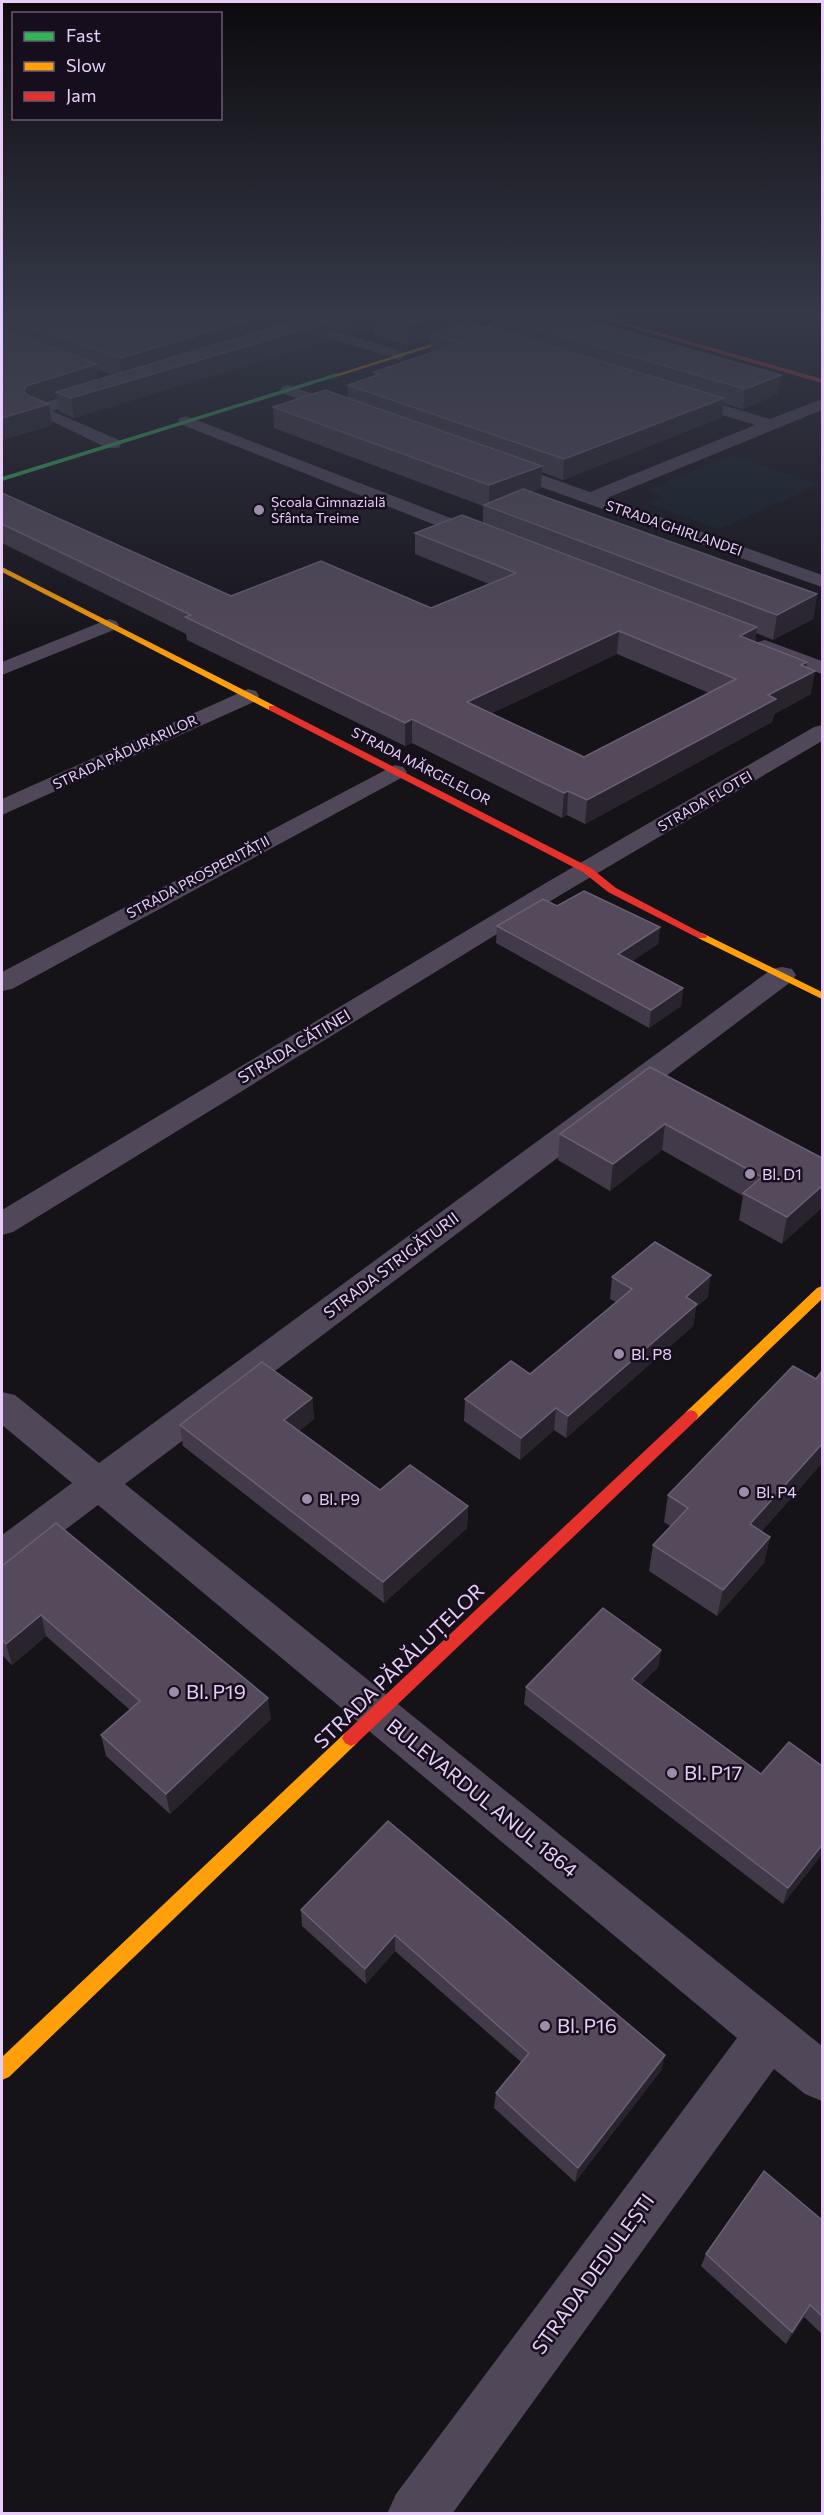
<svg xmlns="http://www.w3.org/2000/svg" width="824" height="2515" viewBox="0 0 824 2515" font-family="Commissioner,sans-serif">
	<rect width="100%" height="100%" fill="#151218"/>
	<path fill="#121c23" d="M 731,455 L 820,484 L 719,529 L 646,503 L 662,496 L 646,490 Z"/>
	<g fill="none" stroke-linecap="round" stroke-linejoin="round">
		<g fill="#504759" fill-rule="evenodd">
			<path d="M 269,317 L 291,317 L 404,352 L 407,355 L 399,360 L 394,358 L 271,320 Z"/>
			<path d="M 101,384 L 107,386 L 109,389 L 107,392 L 52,411 L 119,440 L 121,444 L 119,448 L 107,448 L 29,410 L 31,407 Z"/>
			<path d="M 288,385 L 355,409 L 357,412 L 349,417 L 343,415 L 282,393 L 280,390 L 282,387 Z"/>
			<path d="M 679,392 L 770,419 L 822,399 L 822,410 L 607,498 L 822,575 L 822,587 L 493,470 L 490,466 L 499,461 L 505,462 L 590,492 L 755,425 L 673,400 L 671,397 L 673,394 Z"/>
			<path d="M 186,416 L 492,534 L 494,538 L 492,542 L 478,542 L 180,424 L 178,421 L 180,418 Z"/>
			<path d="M 109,619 L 116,621 L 119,625 L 116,629 L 2,675 L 2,662 Z"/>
			<path d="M 765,640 L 822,661 L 822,674 L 758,650 L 755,646 L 758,642 Z"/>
			<path d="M 248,689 L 256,691 L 259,696 L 256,701 L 2,815 L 2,799 Z"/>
			<path d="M 822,725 L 822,741 L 562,894 L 13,1232 L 2,1235 L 2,1210 L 544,884 L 814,727 Z"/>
			<path d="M 395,765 L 403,767 L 407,772 L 403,777 L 12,989 L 2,991 L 2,972 Z"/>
			<path d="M 782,967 L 792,969 L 796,975 L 792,981 L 125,1484 L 822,2046 L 822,2101 L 805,2094 L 774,2069 L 452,2514 L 387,2514 L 396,2494 L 737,2038 L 98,1505 L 16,1567 L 2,1572 L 2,1535 L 72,1483 L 2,1425 L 2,1392 L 15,1395 L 99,1463 L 772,969 Z"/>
		</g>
		<path fill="#30b455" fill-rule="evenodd" d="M 337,373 L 339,376 L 2,481 L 2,477 Z"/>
		<g fill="#ff9f0a" fill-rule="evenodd">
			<path d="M 517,317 L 526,317 L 339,376 L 334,375 Z"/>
			<path d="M 2,567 L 275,706 L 277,708 L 269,710 L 2,572 Z"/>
			<path d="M 702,933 L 822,992 L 822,999 L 698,938 L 698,934 Z"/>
			<path d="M 822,1286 L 822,1299 L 696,1420 L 686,1420 L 684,1416 L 686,1412 L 817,1288 Z"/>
			<path d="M 351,1730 L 357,1733 L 360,1738 L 357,1743 L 9,2077 L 2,2080 L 2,2057 L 345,1733 Z"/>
		</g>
		<g fill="#e5322d" fill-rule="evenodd">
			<path d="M 595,317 L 604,317 L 822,379 L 822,383 Z"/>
			<path d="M 269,706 L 275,706 L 591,868 L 616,888 L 707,936 L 706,938 L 698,938 L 608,892 L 583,872 L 269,710 Z"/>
			<path d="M 691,1410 L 696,1412 L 698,1416 L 696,1420 L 357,1743 L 351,1746 L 345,1743 L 342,1738 L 345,1733 L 686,1412 Z"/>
		</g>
	</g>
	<g fill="#423a48" fill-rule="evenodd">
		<path d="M 2,317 L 289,317 L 289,323 L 301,319 L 293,317 L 575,317 L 781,375 L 778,394 L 743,409 L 723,403 L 722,417 L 563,480 L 542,472 L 541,488 L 531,492 L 817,594 L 813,619 L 773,640 L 756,633 L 755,642 L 806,667 L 811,694 L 774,714 L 772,722 L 585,824 L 567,815 L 562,818 L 412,743 L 405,746 L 187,640 L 186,634 L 2,543 L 2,495 L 231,596 L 431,608 L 489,584 L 415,554 L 415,533 L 483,523 L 483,506 L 274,428 L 273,407 L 348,398 L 348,385 L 374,376 L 374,372 L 431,353 L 431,338 L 408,345 L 373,334 L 373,327 L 351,334 L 329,327 L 329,340 L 74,418 L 59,411 L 57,397 L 42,402 L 49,404 L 52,425 L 2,440 ZM 491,320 L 491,329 L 476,324 ZM 97,369 L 114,375 L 98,379 ZM 617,654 L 709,693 L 584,757 L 492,713 Z"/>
		<path d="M 557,906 L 660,927 L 658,944 L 632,961 L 683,988 L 681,1006 L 649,1028 L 496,943 L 497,926 Z"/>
		<path d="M 650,1067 L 822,1158 L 782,1244 L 739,1220 L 743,1196 L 662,1150 L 610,1191 L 558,1160 L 560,1134 Z"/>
		<path d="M 612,1277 L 708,1297 L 696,1307 L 693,1326 L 566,1438 L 554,1430 L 520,1460 L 464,1421 L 465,1399 L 530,1374 L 616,1302 L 610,1299 Z"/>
		<path d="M 312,1398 L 314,1419 L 299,1431 L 380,1490 L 468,1506 L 467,1528 L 384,1603 L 183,1446 L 180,1425 Z"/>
		<path d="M 822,1463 L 761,1532 L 770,1537 L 764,1563 L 717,1616 L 649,1571 L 653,1545 L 670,1526 L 664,1522 L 668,1495 Z"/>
		<path d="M 2,1566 L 271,1719 L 170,1814 L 106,1756 L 101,1735 L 130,1710 L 46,1636 L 12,1665 L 2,1655 Z"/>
		<path d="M 661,1650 L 658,1667 L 640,1685 L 761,1774 L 822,1854 L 783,1904 L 524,1704 L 526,1687 Z"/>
		<path d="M 388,1821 L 662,2069 L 575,2182 L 494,2108 L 496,2093 L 521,2062 L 395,1951 L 366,1984 L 302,1926 L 301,1910 Z"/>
		<path d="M 822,2220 L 822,2334 L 804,2317 L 786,2344 L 701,2266 L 706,2254 Z"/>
	</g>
	<g fill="#29232d">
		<path d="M 261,317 L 289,317 L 289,327 L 122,378 L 120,358 Z"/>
		<path d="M 351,317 L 373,317 L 373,327 L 351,334 Z"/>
		<path d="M 434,317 L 492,317 L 491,320 L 438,336 L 431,334 L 431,338 L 408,345 L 408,325 Z"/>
		<path d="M 329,322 L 329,340 L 74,418 L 71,398 Z"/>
		<path d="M 97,364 L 99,384 L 56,392 L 57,397 L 29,406 L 49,404 L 52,425 L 2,440 L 2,418 L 24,391 L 26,386 Z"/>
		<path d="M 781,375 L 778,394 L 743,409 L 745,389 Z"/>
		<path d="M 724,398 L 722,417 L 563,480 L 564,459 Z"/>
		<path d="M 542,466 L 541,488 L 491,507 L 489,507 L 489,485 Z"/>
		<path d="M 817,594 L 813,619 L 773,640 L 777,615 Z"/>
		<path d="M 757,627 L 754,650 L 740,636 Z"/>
		<path d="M 619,631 L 617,654 L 467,725 L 467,702 Z"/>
		<path d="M 807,662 L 805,676 L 815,671 L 811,694 L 774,714 L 772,722 L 585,824 L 587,800 L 768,695 L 801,665 Z"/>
		<path d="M 412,719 L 412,743 L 405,746 L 405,723 Z"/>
		<path d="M 568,791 L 567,815 L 562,818 L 564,793 Z"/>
		<path d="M 660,927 L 658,944 L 616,971 L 618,954 Z"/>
		<path d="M 683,988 L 681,1006 L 649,1028 L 651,1010 Z"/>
		<path d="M 665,1124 L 662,1150 L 610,1191 L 613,1164 Z"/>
		<path d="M 822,1186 L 822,1208 L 782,1244 L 787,1217 Z"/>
		<path d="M 711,1275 L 708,1297 L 696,1307 L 693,1326 L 566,1438 L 568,1416 L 686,1297 Z"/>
		<path d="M 312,1398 L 314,1419 L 285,1442 L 284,1420 Z"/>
		<path d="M 556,1408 L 554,1430 L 520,1460 L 521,1438 Z"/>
		<path d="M 822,1444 L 822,1463 L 744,1551 L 750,1524 Z"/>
		<path d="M 468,1506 L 467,1528 L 384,1603 L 383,1582 Z"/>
		<path d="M 770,1537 L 764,1563 L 717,1616 L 723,1590 Z"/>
		<path d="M 41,1615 L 46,1636 L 12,1665 L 6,1644 Z"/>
		<path d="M 661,1650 L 658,1667 L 630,1697 L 632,1679 Z"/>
		<path d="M 268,1698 L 271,1719 L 170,1814 L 166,1794 Z"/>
		<path d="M 822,1845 L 822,1854 L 783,1904 L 788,1888 Z"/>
		<path d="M 395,1935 L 395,1951 L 366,1984 L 365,1969 Z"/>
		<path d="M 665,2055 L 662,2069 L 575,2182 L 578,2168 Z"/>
		<path d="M 810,2305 L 804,2317 L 786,2344 L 792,2332 Z"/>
	</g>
	<g fill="#544a5b" stroke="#6b5f74" stroke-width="1.5" fill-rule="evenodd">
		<path d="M 2,317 L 261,317 L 120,358 Z"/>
		<path d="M 308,317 L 312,317 L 329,322 L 71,398 L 56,392 Z"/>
		<path d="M 384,317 L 434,317 L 408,325 Z"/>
		<path d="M 495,317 L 575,317 L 781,375 L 745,389 Z"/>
		<path d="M 470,322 L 724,398 L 564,459 L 348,385 L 380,374 L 374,372 L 460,343 L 431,334 Z"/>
		<path d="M 2,329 L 97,364 L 26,386 L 24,391 L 27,395 L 49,404 L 2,418 Z"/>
		<path d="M 325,390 L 542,466 L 489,485 L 273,407 Z"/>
		<path d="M 523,489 L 817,594 L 777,615 L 484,505 Z"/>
		<path d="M 2,493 L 231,596 L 321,561 L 431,608 L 516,573 L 415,533 L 462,515 L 757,627 L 740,636 L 807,662 L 801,665 L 815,671 L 768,695 L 776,699 L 587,800 L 568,791 L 564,793 L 412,719 L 405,723 L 185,617 L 191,615 L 2,524 ZM 619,631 L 736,679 L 584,757 L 467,702 Z"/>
		<path d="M 584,891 L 660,927 L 618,954 L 683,988 L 651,1010 L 497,926 L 543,899 L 557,906 Z"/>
		<path d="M 650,1067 L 822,1158 L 822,1186 L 787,1217 L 743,1193 L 762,1177 L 665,1124 L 613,1164 L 560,1134 Z"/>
		<path d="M 655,1242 L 711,1275 L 686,1297 L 697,1304 L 568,1416 L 556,1408 L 521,1438 L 465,1399 L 511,1361 L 530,1374 L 632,1289 L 612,1277 Z"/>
		<path d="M 262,1362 L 312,1398 L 284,1420 L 380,1490 L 410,1465 L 468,1506 L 383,1582 L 180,1425 Z"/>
		<path d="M 793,1366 L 816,1379 L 822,1371 L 822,1444 L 750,1524 L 770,1537 L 723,1590 L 653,1545 L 688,1508 L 668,1495 Z"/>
		<path d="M 56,1523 L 268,1698 L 166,1794 L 101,1735 L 140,1701 L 41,1615 L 6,1644 L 2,1639 L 2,1566 Z"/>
		<path d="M 603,1608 L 661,1650 L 632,1679 L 761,1774 L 789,1742 L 822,1766 L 822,1845 L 788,1888 L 526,1687 Z"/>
		<path d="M 388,1821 L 665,2055 L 578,2168 L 496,2093 L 529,2053 L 395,1935 L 365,1969 L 301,1910 Z"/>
		<path d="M 764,2171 L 822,2220 L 822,2316 L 810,2305 L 792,2332 L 706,2254 Z"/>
	</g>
	<linearGradient id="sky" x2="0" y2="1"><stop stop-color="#0c0a0d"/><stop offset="0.47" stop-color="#353948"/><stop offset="1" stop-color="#353948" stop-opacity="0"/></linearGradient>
	<rect width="824" height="669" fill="url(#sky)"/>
	<g fill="#9d8caa" stroke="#160e1c" stroke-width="2">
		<circle cx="259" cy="510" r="6"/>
		<circle cx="750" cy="1174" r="6"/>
		<circle cx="619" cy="1354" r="6"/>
		<circle cx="744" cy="1492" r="6"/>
		<circle cx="307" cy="1499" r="6"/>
		<circle cx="174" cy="1692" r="6"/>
		<circle cx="672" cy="1773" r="6"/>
		<circle cx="545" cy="2026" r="6"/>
	</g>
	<g text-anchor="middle" stroke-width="5" stroke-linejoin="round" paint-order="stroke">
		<g font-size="14" fill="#e6cef9" stroke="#160e1c" text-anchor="start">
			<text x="271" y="507">Școala Gimnazială<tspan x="271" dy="16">Sfânta Treime</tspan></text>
		</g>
		<g font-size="14" fill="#e6cef9" stroke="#160e1c">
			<text transform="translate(674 528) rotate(19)" y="5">STRADA GHIRLANDEI</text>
			<text transform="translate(125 752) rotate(-25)" y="5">STRADA PĂDURARILOR</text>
			<text transform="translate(421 766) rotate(27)" y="5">STRADA MĂRGELELOR</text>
			<text transform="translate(705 801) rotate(-30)" y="5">STRADA FLOTEI</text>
			<text transform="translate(198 877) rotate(-28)" y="5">STRADA PROSPERITĂȚII</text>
		</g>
		<g font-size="16" fill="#e6cef9" stroke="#160e1c">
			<text transform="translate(294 1046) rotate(-31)" y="6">STRADA CĂTINEI</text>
			<text transform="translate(391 1265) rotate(-37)" y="6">STRADA STRIGĂTURII</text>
		</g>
		<g font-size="16" fill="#e6cef9" stroke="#160e1c" text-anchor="start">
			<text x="762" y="1180">Bl. D1</text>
			<text x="631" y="1360">Bl. P8</text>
			<text x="756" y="1498">Bl. P4</text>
			<text x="319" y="1505">Bl. P9</text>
		</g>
		<g font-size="20" fill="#e6cef9" stroke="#160e1c">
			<text transform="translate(399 1666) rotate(-44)" y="7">STRADA PĂRĂLUȚELOR</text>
			<text transform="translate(482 1798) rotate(39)" y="7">BULEVARDUL ANUL 1864</text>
			<text transform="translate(593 2274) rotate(-54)" y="7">STRADA DEDULEȘTI</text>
		</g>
		<g font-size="20" fill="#e6cef9" stroke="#160e1c" text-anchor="start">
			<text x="186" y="1699">Bl. P19</text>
			<text x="684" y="1780">Bl. P17</text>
			<text x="557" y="2033">Bl. P16</text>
		</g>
	</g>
	<rect width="824" height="2515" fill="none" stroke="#e6cef9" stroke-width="6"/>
	<rect x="12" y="12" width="210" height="108" fill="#160e1c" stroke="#695b74" stroke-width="1.5"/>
	<rect x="24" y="32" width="30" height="9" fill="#30b455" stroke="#695b74" stroke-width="1.5"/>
	<text x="66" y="42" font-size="18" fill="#e6cef9">Fast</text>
	<rect x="24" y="62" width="30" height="9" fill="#ff9f0a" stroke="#695b74" stroke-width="1.5"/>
	<text x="66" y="72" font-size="18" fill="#e6cef9">Slow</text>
	<rect x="24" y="92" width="30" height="9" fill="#e5322d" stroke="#695b74" stroke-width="1.5"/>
	<text x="66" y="102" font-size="18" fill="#e6cef9">Jam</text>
</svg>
